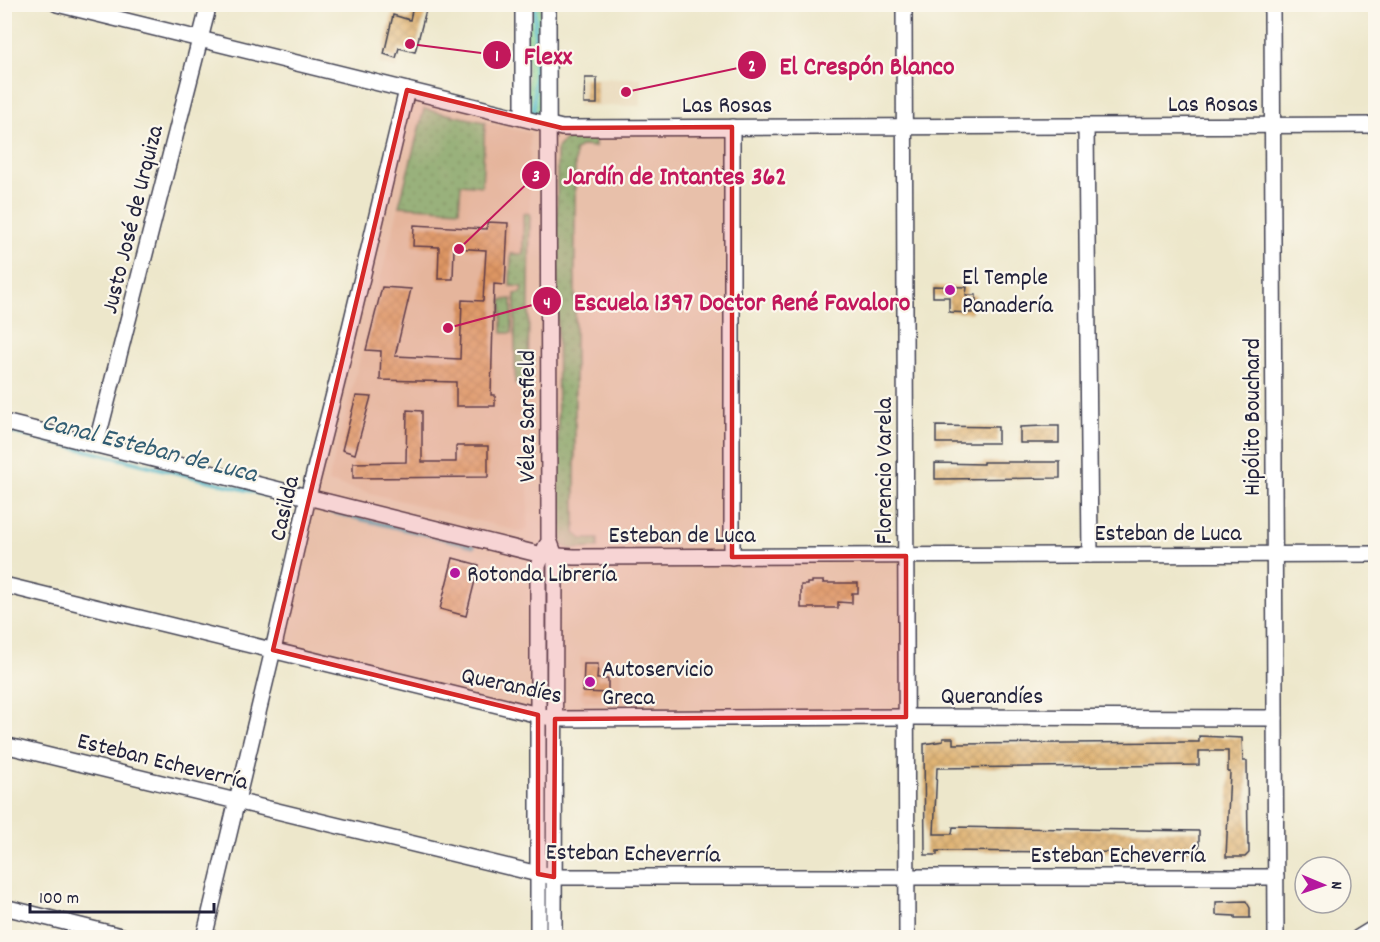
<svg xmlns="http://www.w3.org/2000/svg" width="1380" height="942" viewBox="0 0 1380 942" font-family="Dekko,sans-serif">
	<defs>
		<pattern id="grass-dots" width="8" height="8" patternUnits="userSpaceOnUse" patternTransform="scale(1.5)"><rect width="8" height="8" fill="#8ad491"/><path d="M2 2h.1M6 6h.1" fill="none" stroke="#77b67e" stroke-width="1.8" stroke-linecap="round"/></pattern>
		<pattern id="building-cross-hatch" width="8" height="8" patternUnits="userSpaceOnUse" patternTransform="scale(1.5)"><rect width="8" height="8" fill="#dfb272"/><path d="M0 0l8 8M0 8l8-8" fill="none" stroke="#bf9964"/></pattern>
	</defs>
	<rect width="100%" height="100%" fill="#fbf7ec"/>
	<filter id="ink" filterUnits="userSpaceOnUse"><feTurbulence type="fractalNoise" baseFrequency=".0167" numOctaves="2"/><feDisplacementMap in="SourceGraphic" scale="12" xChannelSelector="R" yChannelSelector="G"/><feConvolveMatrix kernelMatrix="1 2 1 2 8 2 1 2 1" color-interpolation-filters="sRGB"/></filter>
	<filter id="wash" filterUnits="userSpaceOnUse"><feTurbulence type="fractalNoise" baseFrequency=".008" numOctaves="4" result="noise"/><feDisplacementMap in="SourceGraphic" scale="24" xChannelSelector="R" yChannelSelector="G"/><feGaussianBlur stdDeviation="1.35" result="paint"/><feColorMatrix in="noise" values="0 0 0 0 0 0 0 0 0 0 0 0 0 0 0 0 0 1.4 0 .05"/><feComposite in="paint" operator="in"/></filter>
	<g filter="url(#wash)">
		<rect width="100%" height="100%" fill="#ede7cb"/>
		<g fill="#e9d9ba">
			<path d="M 393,5 L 413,5 L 397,69 L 379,64 Z"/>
			<rect x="578" y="78" width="63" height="28"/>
			<path d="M 424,109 L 530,133 L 528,529 L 521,532 L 328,482 Z"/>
			<path d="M 580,657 L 622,657 L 622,703 L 585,702 L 580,696 Z"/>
		</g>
		<g fill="url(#grass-dots)" stroke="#567b66" stroke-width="1.5">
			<path d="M 526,5 L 541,5 L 541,107 L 538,113 L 531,115 L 528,112 Z"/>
			<path d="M 424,109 L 485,122 L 482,186 L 461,184 L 459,210 L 399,206 Z"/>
			<path d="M 595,136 L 595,147 L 581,146 L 575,151 L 575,533 L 582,539 L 598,539 L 598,548 L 572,549 L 564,547 L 560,540 L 558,527 L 557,148 C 568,134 579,137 595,136 Z"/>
			<path d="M 523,213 L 530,214 L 528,384 L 515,384 L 515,294 L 521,293 L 522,287 L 510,286 L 511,254 L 523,254 Z"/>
			<path d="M 512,299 L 512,333 L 502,333 L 502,300 Z"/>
			<path d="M 545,566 L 548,571 L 548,709 L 546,711 L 544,710 Z"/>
		</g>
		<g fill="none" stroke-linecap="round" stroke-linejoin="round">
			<g stroke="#4bb6c8" stroke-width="4">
				<path d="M 534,112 L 535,4"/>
				<path d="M 4,430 L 287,500"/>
				<path d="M 323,510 L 474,546"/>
				<path d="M 546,895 L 546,938"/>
			</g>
		</g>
		<g id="blocks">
			<g fill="url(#building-cross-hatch)">
				<path d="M 413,6 L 426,10 L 415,52 L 399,48 L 396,58 L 384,54 L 393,15 L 410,20 Z"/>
				<path d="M 585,78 L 597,78 L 597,104 L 584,104 Z"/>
				<path d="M 487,222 L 508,223 L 505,285 L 494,284 L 491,395 L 495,395 L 495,406 L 456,406 L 456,382 L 380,380 L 381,351 L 366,350 L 382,287 L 411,289 L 395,356 L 460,359 L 462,300 L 483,301 L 486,250 L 454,248 L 453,279 L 438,279 L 439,247 L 413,246 L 414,225 L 487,229 Z"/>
				<path d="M 933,286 L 967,287 L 966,295 L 976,295 L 976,305 L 972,305 L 972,313 L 949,312 L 949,297 L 933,297 Z"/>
				<path d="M 356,396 L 371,397 L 355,454 L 342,450 Z"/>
				<path d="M 407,410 L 422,411 L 422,462 L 456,462 L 456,446 L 488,446 L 488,477 L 353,478 L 353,463 L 406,462 Z"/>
				<path d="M 936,426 L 998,427 L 998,443 L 936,443 Z"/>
				<path d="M 1044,426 L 1059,426 L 1059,443 L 1020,443 L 1020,427 Z"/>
				<path d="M 983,462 L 1060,462 L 1060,478 L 935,479 L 935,463 L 983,464 Z"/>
				<path d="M 453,558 L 479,565 L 466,616 L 440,609 Z"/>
				<path d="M 812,581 L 824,581 L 823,583 L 858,583 L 858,593 L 852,593 L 852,603 L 838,602 L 838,608 L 801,608 L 801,585 L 807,585 L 807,583 L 812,583 Z"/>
				<path d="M 584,664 L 598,664 L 597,679 L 608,679 L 608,693 L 583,692 Z"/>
				<path d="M 1199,736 L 1242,738 L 1243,761 L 1247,761 L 1248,845 L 1249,845 L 1249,853 L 1245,857 L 1226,857 L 1230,772 L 1228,772 L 1228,751 L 1199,751 L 1199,765 L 937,768 L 934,834 L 952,834 L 953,827 L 1199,831 L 1199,853 L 937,851 L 937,855 L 925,855 L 924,744 L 943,741 L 943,738 L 953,738 L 953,744 L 1185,742 L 1199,742 Z"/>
				<path d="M 1246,901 L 1250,908 L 1250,918 L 1235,918 L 1235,916 L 1216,915 L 1216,902 Z"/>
			</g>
		</g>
	</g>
	<g filter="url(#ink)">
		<use href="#blocks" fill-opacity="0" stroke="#404051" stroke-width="1.5"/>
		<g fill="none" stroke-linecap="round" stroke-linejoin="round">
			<g stroke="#404051" stroke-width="18">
				<g id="minor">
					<path d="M 57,4 L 562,128 L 1376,125"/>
					<path d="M 523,4 L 523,118"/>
					<path d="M 548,4 L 549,540 L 555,556 L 554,938"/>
					<path d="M 904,4 L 907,938"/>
					<path d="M 1272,4 L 1276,938"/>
					<path d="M 1086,126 L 1090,555"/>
					<path d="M 4,422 L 542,555 L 574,557 L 1376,554"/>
					<path d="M 96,445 L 209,4"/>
					<path d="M 732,557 L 732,127"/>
					<path d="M 4,585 L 555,719 L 906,717 L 1275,718"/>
					<path d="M 4,745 L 538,874 L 554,877 L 1276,877"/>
					<path d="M 4,907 L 129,938"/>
					<path d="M 204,938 L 273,650 L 308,497 L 337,382 L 407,90"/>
					<path d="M 538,938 L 538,566 L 546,546"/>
					<path d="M 1358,938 L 1376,927"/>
				</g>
			</g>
			<use href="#minor" stroke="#fff" stroke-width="15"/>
		</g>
	</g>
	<path fill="#d62828" fill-opacity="0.2" stroke="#d62828" stroke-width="4.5" stroke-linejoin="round" d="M 407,90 L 562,128 L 732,127 L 732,557 L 906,556 L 906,717 L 555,719 L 554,877 L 538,874 L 538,715 L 273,650 Z"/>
	<g fill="#b5179e" stroke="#fbf7ec" stroke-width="2">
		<circle cx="950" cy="290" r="6"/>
		<circle cx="455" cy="573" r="6"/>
		<circle cx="590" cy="682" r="6"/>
	</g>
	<g text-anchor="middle" stroke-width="4.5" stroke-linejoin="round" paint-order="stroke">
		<g font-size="24" fill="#22223b" stroke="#fbf7ec">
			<text x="1213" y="111">Las Rosas</text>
			<text x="727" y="112">Las Rosas</text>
			<text transform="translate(131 219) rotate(-76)" y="8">Justo José de Urquiza</text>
			<text transform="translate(526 416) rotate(-90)" y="8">Vélez Sarsfield</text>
			<text transform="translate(1251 417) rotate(-90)" y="8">Hipólito Bouchard</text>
			<text transform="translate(883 471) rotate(-90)" y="8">Florencio Varela</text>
			<text transform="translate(283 508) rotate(-77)" y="8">Casilda</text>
			<text x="1168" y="540">Esteban de Luca</text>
			<text x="682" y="542">Esteban de Luca</text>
			<text transform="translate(512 684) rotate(12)" y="8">Querandíes</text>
			<text x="992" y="703">Querandíes</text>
			<text transform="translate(163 760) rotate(14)" y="8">Esteban Echeverría</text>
			<text transform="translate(633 852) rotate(1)" y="8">Esteban Echeverría</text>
			<text x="1118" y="862">Esteban Echeverría</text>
		</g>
		<g font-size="24" fill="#22223b" stroke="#fbf7ec" text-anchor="start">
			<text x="962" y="284">El Temple<tspan x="962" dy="28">Panadería</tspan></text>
			<text x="467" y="581">Rotonda Librería</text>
			<text x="602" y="676">Autoservicio<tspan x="602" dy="28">Greca</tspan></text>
		</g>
		<g font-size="26" font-style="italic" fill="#325d73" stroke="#fbf7ec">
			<text transform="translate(150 446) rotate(14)" y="9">Canal Esteban de Luca</text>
		</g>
	</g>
	<path fill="none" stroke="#c2185b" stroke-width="2" d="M410 44L497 55M626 92L752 65M459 249L536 175M448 328L547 301"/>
	<g fill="#c2185b" stroke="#fbf7ec" stroke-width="2">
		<circle cx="410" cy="44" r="6"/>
		<circle cx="626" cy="92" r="6"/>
		<circle cx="459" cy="249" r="6"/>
		<circle cx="448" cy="328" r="6"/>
		<circle cx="497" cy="55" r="15"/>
		<circle cx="752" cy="65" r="15"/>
		<circle cx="536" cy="175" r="15"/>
		<circle cx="547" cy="301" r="15"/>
	</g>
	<g font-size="18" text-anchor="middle" font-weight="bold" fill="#fff">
		<text x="497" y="61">1</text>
		<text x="752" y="71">2</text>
		<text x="536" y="181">3</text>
		<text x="547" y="308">4</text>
	</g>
	<g font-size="26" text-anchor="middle" font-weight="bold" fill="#c2185b" stroke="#fbf7ec" stroke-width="4.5" stroke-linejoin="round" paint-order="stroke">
		<text x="548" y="64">Flexx</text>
		<text x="867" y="74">El Crespón Blanco</text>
		<text x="675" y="184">Jardín de Intantes 362</text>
		<text x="742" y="310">Escuela 1397 Doctor René Favaloro</text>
	</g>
	<rect width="1380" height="942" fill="none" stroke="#fbf7ec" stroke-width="24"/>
	<g transform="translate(1323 885) rotate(92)"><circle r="28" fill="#fbf7ec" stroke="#a4a2a5" stroke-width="1.5"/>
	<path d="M0-4.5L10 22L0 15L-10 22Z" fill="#b5179e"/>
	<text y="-9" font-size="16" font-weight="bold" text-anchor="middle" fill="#22223b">N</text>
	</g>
	<path d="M30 903v9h184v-9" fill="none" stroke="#22223b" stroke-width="3"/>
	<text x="39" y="903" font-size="18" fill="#22223b" stroke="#fbf7ec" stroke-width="4.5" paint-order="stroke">100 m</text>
</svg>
